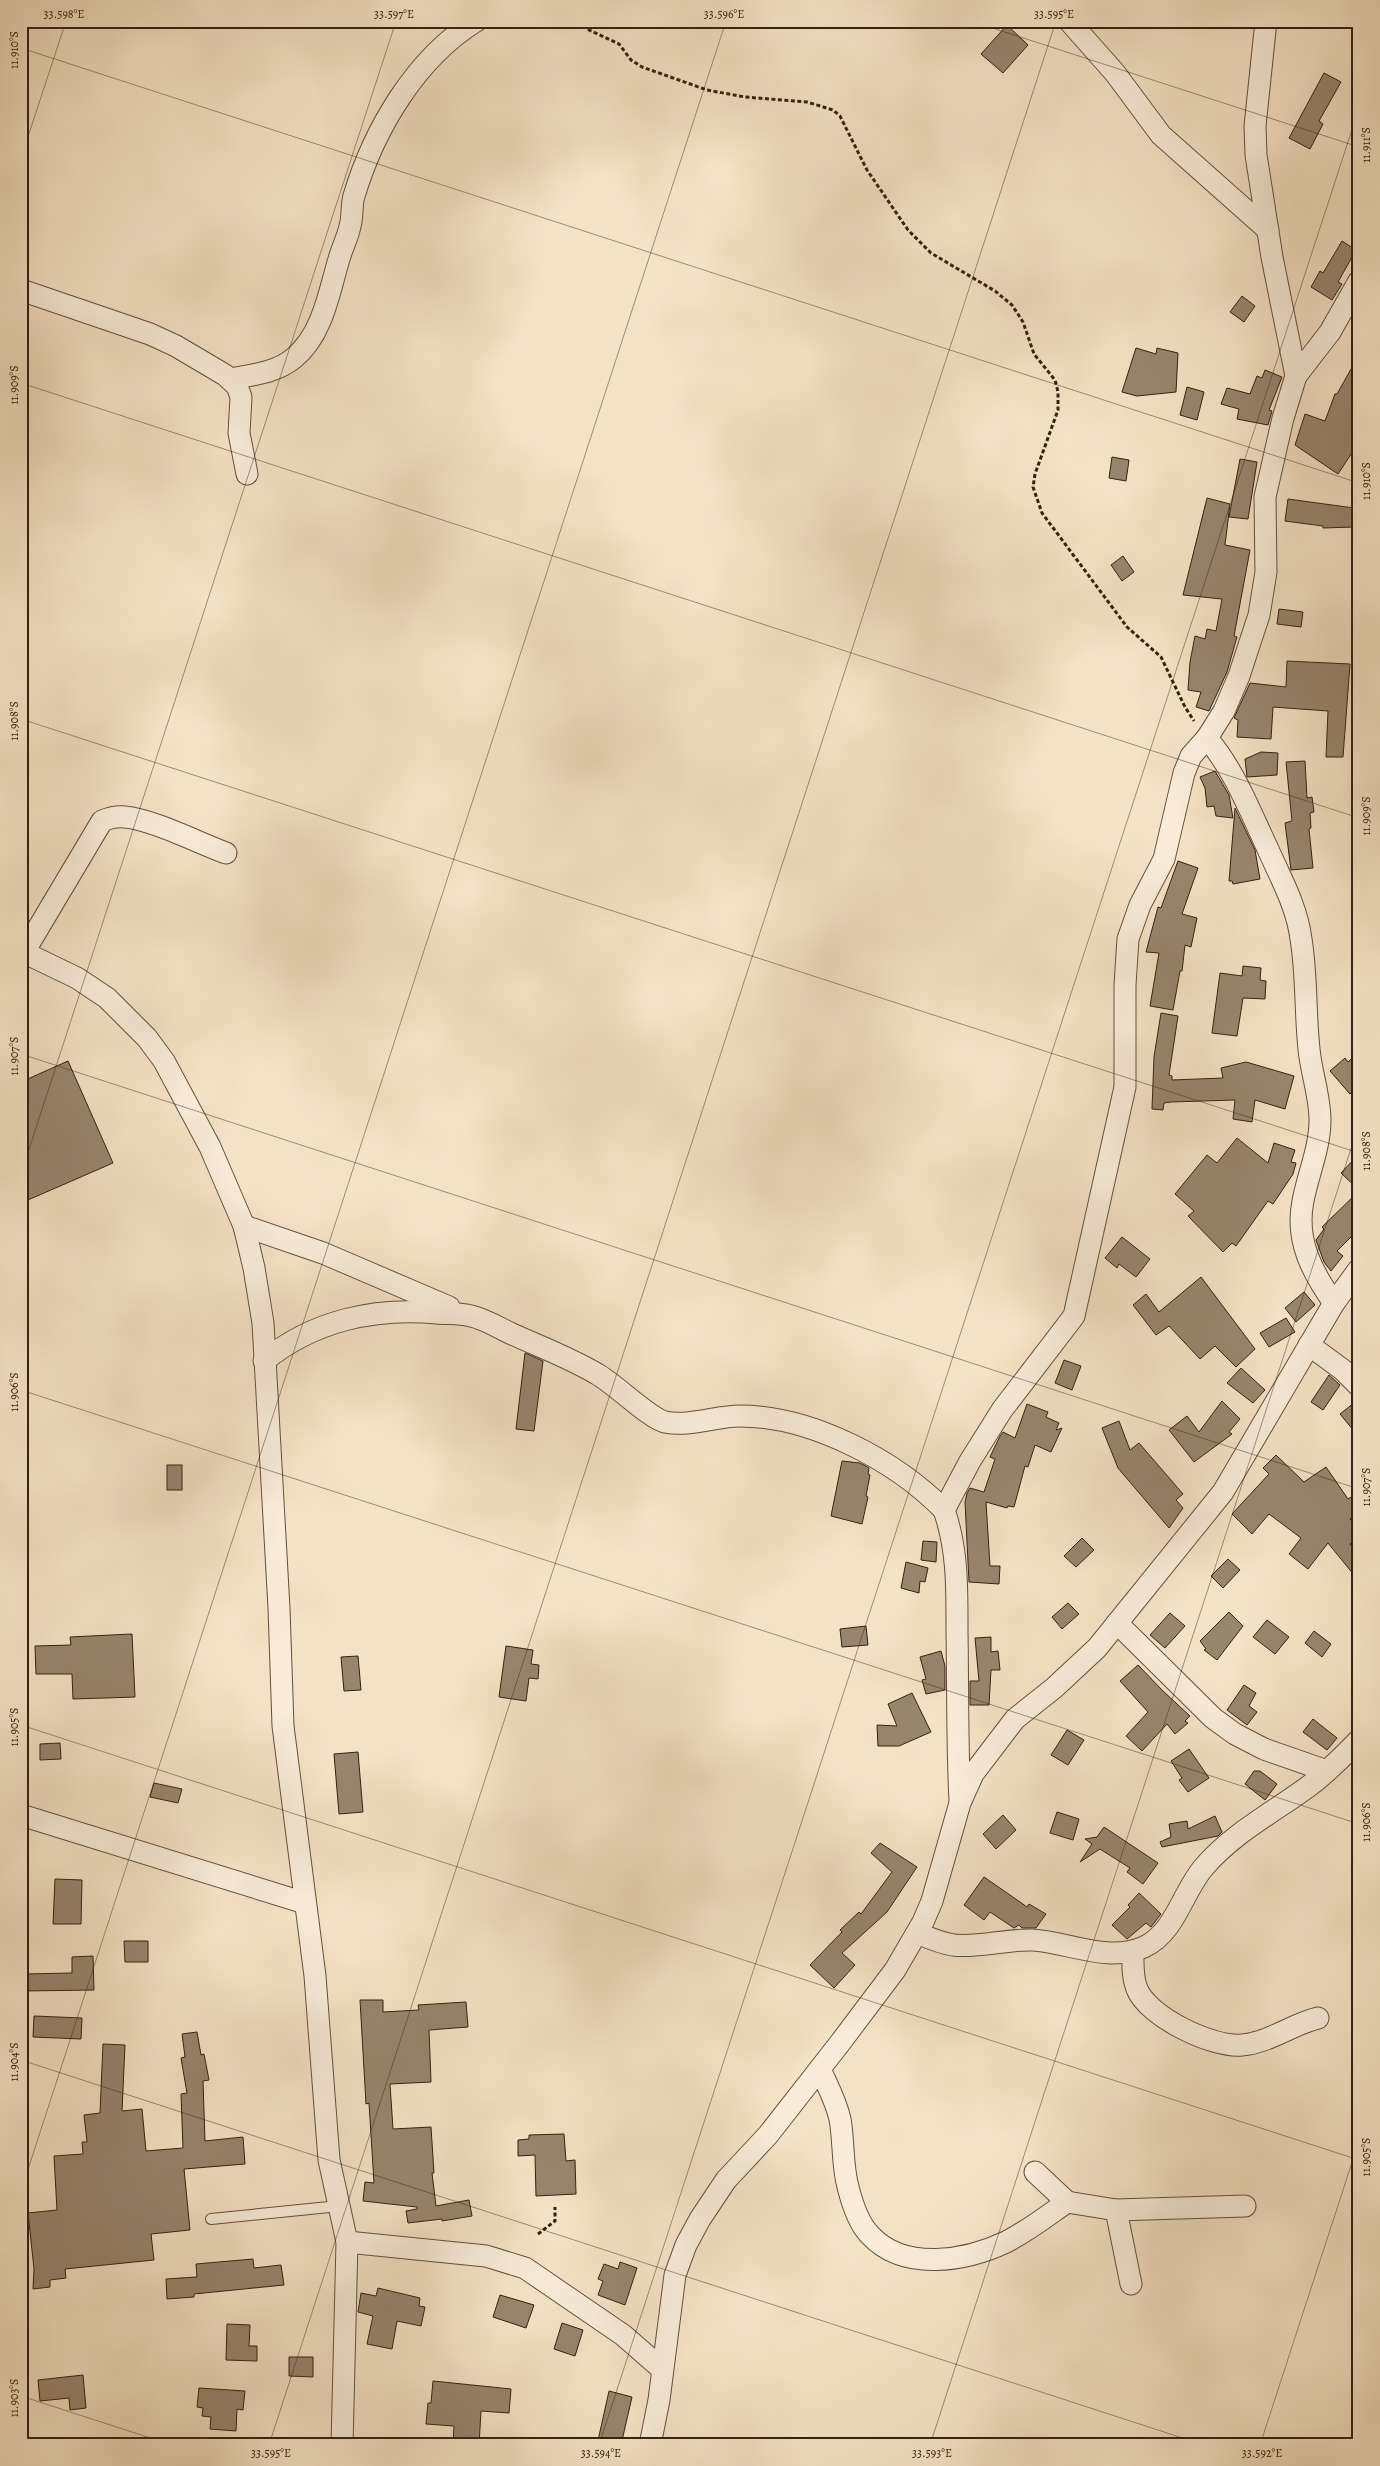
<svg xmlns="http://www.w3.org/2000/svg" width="1380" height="2466" viewBox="0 0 1380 2466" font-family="Alegreya,serif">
	<rect width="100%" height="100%" fill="#f4e2c4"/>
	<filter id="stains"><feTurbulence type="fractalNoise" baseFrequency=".004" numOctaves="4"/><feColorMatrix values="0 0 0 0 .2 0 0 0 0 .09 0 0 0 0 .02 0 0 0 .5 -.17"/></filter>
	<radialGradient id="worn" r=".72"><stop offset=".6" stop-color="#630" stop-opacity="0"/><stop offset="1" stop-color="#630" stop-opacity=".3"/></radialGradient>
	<g fill="#98856e" stroke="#342011">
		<path d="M 1007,25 L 1028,45 L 1003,73 L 981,54 Z"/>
		<path d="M 1324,73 L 1341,82 L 1319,121 L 1323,124 L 1310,149 L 1289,138 Z"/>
		<path d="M 1342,241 L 1356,250 L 1338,282 L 1342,284 L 1332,300 L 1311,287 L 1320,271 L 1323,273 Z"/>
		<path d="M 1242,296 L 1255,306 L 1244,322 L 1230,312 Z"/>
		<path d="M 1136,348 L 1156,354 L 1157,348 L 1178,353 L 1176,392 L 1137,396 L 1122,392 Z"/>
		<path d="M 1359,355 L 1359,442 L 1338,474 L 1295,445 L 1305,414 L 1325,421 L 1335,394 L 1337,394 Z"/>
		<path d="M 1265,370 L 1282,377 L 1269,410 L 1272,411 L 1268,425 L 1237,419 L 1239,409 L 1221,404 L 1227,388 L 1250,394 L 1257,376 L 1262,378 Z"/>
		<path d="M 1187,387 L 1204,392 L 1197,420 L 1180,415 Z"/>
		<path d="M 1112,457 L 1129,460 L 1126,481 L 1109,478 Z"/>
		<path d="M 1240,459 L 1257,462 L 1248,519 L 1229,517 Z"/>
		<path d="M 1207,498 L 1230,504 L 1225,545 L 1250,550 L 1234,636 L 1237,637 L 1227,672 L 1209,711 L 1196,707 L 1201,692 L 1188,690 L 1190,662 L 1195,636 L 1205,639 L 1207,629 L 1216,631 L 1222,599 L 1183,595 Z"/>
		<path d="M 1288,499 L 1354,508 L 1354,527 L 1323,528 L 1323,526 L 1285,521 Z"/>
		<path d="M 1123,556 L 1134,572 L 1122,581 L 1111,565 Z"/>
		<path d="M 1279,609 L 1303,612 L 1301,627 L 1277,624 Z"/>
		<path d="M 1287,661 L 1350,664 L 1343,757 L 1326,757 L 1328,711 L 1273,707 L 1271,739 L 1237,737 L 1238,720 L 1234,718 L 1250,683 L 1286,687 Z"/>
		<path d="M 1261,752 L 1278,753 L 1277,775 L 1247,777 L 1245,759 Z"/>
		<path d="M 1305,761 L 1307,798 L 1312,797 L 1314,812 L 1310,813 L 1311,828 L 1309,829 L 1313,868 L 1291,870 L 1285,823 L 1292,821 L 1286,762 Z"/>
		<path d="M 1215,771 L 1229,795 L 1233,818 L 1216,816 L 1214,806 L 1207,807 L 1205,788 L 1200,777 Z"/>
		<path d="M 1235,808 L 1255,850 L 1260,879 L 1233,884 L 1232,881 L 1229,881 Z"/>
		<path d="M 1178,861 L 1198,868 L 1182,914 L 1197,918 L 1191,947 L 1185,945 L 1182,971 L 1180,971 L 1173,1010 L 1150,1006 L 1159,953 L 1146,952 L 1158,907 L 1161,908 Z"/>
		<path d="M 1243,966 L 1261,968 L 1260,980 L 1266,981 L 1265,999 L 1243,998 L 1237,1036 L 1212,1033 L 1220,973 L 1242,976 Z"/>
		<path d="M 1161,1013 L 1178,1016 L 1169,1075 L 1172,1076 L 1172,1080 L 1223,1078 L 1221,1068 L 1246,1062 L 1294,1076 L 1285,1109 L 1255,1100 L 1252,1122 L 1233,1119 L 1235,1100 L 1171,1102 L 1164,1103 L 1163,1110 L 1152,1109 L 1154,1057 Z"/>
		<path d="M 1359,1052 L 1359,1086 L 1350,1094 L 1330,1071 L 1345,1058 L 1348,1062 Z"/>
		<path d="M 68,1061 L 113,1163 L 21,1203 L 21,1082 Z"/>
		<path d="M 1237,1138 L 1268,1163 L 1274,1143 L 1295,1150 L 1291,1162 L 1296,1163 L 1293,1174 L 1273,1204 L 1268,1201 L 1236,1246 L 1232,1243 L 1223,1252 L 1188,1216 L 1194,1211 L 1175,1194 L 1207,1155 L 1217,1163 Z"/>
		<path d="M 1359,1154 L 1359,1190 L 1341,1173 Z"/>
		<path d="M 1359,1191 L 1359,1229 L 1337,1251 L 1343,1256 L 1331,1271 L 1324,1262 L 1316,1240 L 1324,1229 L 1322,1227 Z"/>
		<path d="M 1122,1237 L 1150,1259 L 1136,1277 L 1119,1264 L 1117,1268 L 1105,1258 Z"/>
		<path d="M 1201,1277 L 1255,1349 L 1236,1367 L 1215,1346 L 1200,1359 L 1169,1326 L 1156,1335 L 1133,1305 L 1146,1294 L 1159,1312 Z"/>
		<path d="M 1304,1292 L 1315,1305 L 1296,1322 L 1285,1308 Z"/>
		<path d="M 1286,1318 L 1295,1332 L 1269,1347 L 1260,1333 Z"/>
		<path d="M 525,1353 L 543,1361 L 534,1431 L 516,1429 Z"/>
		<path d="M 1064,1360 L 1081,1366 L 1072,1390 L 1055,1383 Z"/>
		<path d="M 1241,1368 L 1265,1390 L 1253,1403 L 1227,1383 Z"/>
		<path d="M 1329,1375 L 1340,1385 L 1323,1410 L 1311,1402 Z"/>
		<path d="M 1359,1399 L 1359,1437 L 1340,1414 Z"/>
		<path d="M 1222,1401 L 1240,1419 L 1229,1432 L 1232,1434 L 1194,1462 L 1169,1430 L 1187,1416 L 1199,1432 Z"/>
		<path d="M 1027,1404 L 1048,1412 L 1046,1417 L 1059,1423 L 1056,1430 L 1062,1428 L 1051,1452 L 1035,1445 L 1028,1467 L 1025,1466 L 1014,1507 L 1008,1506 L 1007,1508 L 986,1502 L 990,1566 L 1000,1566 L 999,1584 L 969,1582 L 965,1502 L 967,1493 L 970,1488 L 984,1492 L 995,1459 L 990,1457 L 1000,1436 L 1003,1432 L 1015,1438 Z"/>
		<path d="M 1119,1421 L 1130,1450 L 1139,1443 L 1183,1494 L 1176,1500 L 1183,1508 L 1169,1528 L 1118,1468 L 1102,1428 Z"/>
		<path d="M 1276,1455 L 1304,1482 L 1326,1467 L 1348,1499 L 1359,1492 L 1359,1513 L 1350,1519 L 1359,1530 L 1359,1537 L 1350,1544 L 1359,1556 L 1359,1581 L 1328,1543 L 1308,1569 L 1289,1554 L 1301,1538 L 1269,1514 L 1252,1534 L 1232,1514 L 1269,1474 L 1263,1468 Z"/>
		<path d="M 842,1461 L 860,1463 L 869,1468 L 868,1474 L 870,1475 L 866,1496 L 868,1497 L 862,1524 L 831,1516 Z"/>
		<rect x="167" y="1465" width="15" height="25"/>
		<path d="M 1082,1538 L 1094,1550 L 1076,1567 L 1064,1556 Z"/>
		<path d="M 923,1541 L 937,1542 L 936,1562 L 921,1560 Z"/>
		<path d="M 1228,1559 L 1240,1570 L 1223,1588 L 1211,1576 Z"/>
		<path d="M 906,1562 L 928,1568 L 925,1582 L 920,1581 L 919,1593 L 901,1588 Z"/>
		<path d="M 1068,1603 L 1079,1614 L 1062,1629 L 1052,1617 Z"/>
		<path d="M 1229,1612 L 1243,1626 L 1217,1660 L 1204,1650 L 1206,1649 L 1200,1641 Z"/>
		<path d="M 1170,1613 L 1185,1626 L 1165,1648 L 1150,1635 Z"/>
		<path d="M 1267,1620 L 1289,1637 L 1275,1654 L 1253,1637 Z"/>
		<path d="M 866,1626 L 868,1645 L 842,1647 L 840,1629 Z"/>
		<path d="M 1314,1631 L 1331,1644 L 1322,1657 L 1305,1643 Z"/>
		<path d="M 132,1634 L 135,1697 L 73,1699 L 72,1674 L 36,1674 L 35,1646 L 71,1645 L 70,1637 Z"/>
		<path d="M 991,1637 L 991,1652 L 998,1651 L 1000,1670 L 991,1670 L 989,1705 L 970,1705 L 970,1681 L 979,1681 L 975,1638 Z"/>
		<path d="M 506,1646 L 533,1650 L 531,1664 L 539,1665 L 538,1679 L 529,1678 L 526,1701 L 499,1697 Z"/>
		<path d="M 941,1651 L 945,1666 L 945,1690 L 926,1694 L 922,1680 L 926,1679 L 920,1657 Z"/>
		<path d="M 358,1656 L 361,1690 L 344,1691 L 341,1657 Z"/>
		<path d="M 1138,1665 L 1163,1691 L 1190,1716 L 1185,1721 L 1188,1723 L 1175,1734 L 1167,1724 L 1142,1751 L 1126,1736 L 1148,1712 L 1120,1681 Z"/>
		<path d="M 1244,1685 L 1256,1693 L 1249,1706 L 1257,1712 L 1247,1725 L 1227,1710 Z"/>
		<path d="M 912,1693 L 931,1732 L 899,1746 L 878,1746 L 877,1725 L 897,1726 L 888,1704 Z"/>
		<path d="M 1313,1719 L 1337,1738 L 1327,1750 L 1303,1732 Z"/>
		<path d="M 1067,1730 L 1084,1740 L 1068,1765 L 1051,1755 Z"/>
		<path d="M 60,1743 L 61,1759 L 40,1760 L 40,1744 Z"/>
		<path d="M 1189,1749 L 1209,1778 L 1188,1792 L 1179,1780 L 1182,1778 L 1171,1761 Z"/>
		<path d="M 358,1752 L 363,1812 L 339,1814 L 334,1754 Z"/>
		<path d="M 1254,1771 L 1260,1771 L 1277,1784 L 1265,1800 L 1245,1784 Z"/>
		<path d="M 154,1783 L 182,1789 L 178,1803 L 150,1797 Z"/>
		<path d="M 1057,1812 L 1079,1819 L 1073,1840 L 1050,1833 Z"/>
		<path d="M 1003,1815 L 1016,1830 L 996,1849 L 983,1834 Z"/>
		<path d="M 1215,1816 L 1222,1832 L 1218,1836 L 1162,1847 L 1160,1842 L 1171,1837 L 1169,1824 L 1187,1821 L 1188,1829 Z"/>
		<path d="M 1104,1827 L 1158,1863 L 1143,1884 L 1127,1872 L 1130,1868 L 1100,1849 L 1080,1862 L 1092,1844 L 1085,1839 L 1097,1837 Z"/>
		<path d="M 880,1843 L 917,1867 L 887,1912 L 842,1953 L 855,1965 L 834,1988 L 810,1965 L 842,1932 L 840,1930 L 859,1912 L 861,1914 L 892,1872 L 871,1853 Z"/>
		<path d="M 984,1877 L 1020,1902 L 1027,1907 L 1029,1904 L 1046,1914 L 1036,1928 L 1022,1928 L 1019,1925 L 1014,1928 L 990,1912 L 984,1920 L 964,1905 Z"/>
		<path d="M 55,1879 L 82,1880 L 81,1924 L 53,1924 Z"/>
		<path d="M 1139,1893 L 1161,1914 L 1151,1927 L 1146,1923 L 1127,1939 L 1112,1925 L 1130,1907 L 1128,1905 Z"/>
		<path d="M 124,1941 L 148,1941 L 148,1962 L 125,1962 Z"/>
		<path d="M 93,1956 L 94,1990 L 23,1991 L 25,1974 L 72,1973 L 72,1957 Z"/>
		<path d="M 360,2000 L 383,2000 L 383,2012 L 419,2010 L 418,2005 L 466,2002 L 468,2027 L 429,2030 L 431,2082 L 390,2084 L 393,2129 L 431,2127 L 434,2173 L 432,2173 L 436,2206 L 469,2200 L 472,2216 L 442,2221 L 442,2219 L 408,2223 L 406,2211 L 417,2209 L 417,2207 L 363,2201 L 365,2182 L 374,2183 L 369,2103 L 366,2104 Z"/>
		<path d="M 34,2016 L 82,2018 L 81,2039 L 33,2037 Z"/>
		<path d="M 197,2032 L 201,2055 L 204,2054 L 209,2080 L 203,2081 L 205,2141 L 243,2137 L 245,2164 L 184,2169 L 190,2230 L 151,2234 L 154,2260 L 65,2269 L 66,2278 L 50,2280 L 50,2287 L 33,2289 L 34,2269 L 28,2213 L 57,2210 L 54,2156 L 83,2154 L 82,2142 L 87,2142 L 84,2115 L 100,2113 L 103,2044 L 125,2045 L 122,2111 L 142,2109 L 146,2151 L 183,2148 L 181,2094 L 187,2093 L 181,2058 L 185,2057 L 182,2034 Z"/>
		<path d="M 564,2134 L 566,2161 L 575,2160 L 576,2194 L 536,2196 L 535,2155 L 518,2156 L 518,2140 L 529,2139 L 529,2135 Z"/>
		<path d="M 253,2259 L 254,2268 L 281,2265 L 284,2285 L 194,2294 L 194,2297 L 167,2299 L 166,2279 L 197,2277 L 196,2264 Z"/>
		<path d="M 620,2262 L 637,2268 L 625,2305 L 598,2295 L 603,2281 L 598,2279 L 604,2264 L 618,2269 Z"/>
		<path d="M 378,2288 L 420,2298 L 419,2306 L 425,2307 L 421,2326 L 397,2321 L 392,2349 L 367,2344 L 373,2316 L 358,2312 L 361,2293 L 376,2296 Z"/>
		<path d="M 500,2295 L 534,2305 L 526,2328 L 493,2317 Z"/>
		<path d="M 562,2323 L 583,2330 L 575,2356 L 554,2349 Z"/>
		<path d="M 227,2324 L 250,2325 L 249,2346 L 257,2346 L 257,2361 L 226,2360 Z"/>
		<path d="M 289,2357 L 313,2357 L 313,2377 L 289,2376 Z"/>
		<path d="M 83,2375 L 86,2408 L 70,2410 L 69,2398 L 40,2401 L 38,2380 Z"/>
		<path d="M 433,2381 L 511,2389 L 509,2413 L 481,2411 L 479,2445 L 453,2445 L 454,2426 L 426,2424 L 428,2403 L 431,2403 Z"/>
		<path d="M 199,2388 L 245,2391 L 243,2410 L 237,2409 L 236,2431 L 210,2429 L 211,2417 L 202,2416 L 203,2408 L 197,2407 Z"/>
		<path d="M 609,2391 L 632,2397 L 621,2445 L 597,2445 Z"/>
	</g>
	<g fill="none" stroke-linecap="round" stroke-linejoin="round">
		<g stroke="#64503e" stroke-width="12">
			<path id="lane" d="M 211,2219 L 339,2206"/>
		</g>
		<g stroke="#64503e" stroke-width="23">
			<g id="street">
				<path d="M 1069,21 L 1115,73 L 1161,135 L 1268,230"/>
				<path d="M 1266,21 L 1255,126 L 1256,155 L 1272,257 L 1296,376"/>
				<path d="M 21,290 L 150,334 L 176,346 L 225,375 L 237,386 L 241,397 L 239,433 L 247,474"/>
				<path d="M 230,379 C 252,375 276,373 294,358 C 323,334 329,292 339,259 C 342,248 348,237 350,226 C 353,217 351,206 354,196 C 374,129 416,58 476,21"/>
				<path d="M 21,951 L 77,978 L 107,998 L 147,1038 L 164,1061 L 210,1147 L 244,1226 L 254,1268 L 263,1323 L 279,1608 L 283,1726 L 315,1976 L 329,2160 L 347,2242 L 342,2445"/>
				<path d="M 24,952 L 102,821 C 109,818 116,816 125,817 C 151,819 199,843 226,853"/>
				<path d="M 244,1226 L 323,1253 L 449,1307"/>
				<path d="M 1334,1303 C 1312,1272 1295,1240 1303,1201 C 1308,1174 1320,1148 1320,1120 C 1320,1096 1311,1072 1309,1049 C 1305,1012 1307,975 1301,939 C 1297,906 1280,877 1267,847 C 1249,809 1234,770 1207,738 L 1224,711 L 1239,676 L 1259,615 L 1266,572 L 1265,497 L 1283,418 L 1296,376 L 1330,332 L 1359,281"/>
				<path d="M 1309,1345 L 1343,1370 L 1359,1386"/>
				<path d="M 264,1361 C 313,1321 374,1307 437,1313 C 448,1314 460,1313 471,1316 C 485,1319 499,1328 512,1334 C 541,1347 570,1358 597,1374 C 615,1384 649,1418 665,1422 C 689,1427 716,1416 740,1416 C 811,1416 895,1460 944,1510"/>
				<path d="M 1117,1623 L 1213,1718 L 1235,1734 L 1264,1749 L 1327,1771"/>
				<path d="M 960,1801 C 957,1744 958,1688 957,1632 C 957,1590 958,1550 944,1510 L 970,1461 L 1002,1410 L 1074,1316 L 1125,1087 L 1125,985 L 1128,939 L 1140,905 L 1164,859 L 1184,773 L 1191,756 L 1207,738"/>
				<path d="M 21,1815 L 305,1903"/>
				<path d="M 917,1933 C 929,1938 940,1943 953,1945 C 979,1948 1006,1939 1032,1940 C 1069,1942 1108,1963 1144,1947 C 1175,1933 1183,1891 1204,1867 C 1233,1833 1274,1812 1309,1786 C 1327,1773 1343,1756 1359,1740"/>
				<path d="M 1133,1951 C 1133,1964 1132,1977 1137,1989 C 1148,2017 1213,2048 1242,2045 C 1268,2043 1293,2024 1318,2018"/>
				<path d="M 820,2069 C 827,2085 836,2101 840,2119 C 844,2141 842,2165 848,2187 C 852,2203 858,2223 870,2235 C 904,2272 966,2261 1006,2242 C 1028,2231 1047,2216 1067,2202 L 1116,2210 L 1131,2284"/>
				<path d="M 1035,2172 L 1067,2202"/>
				<path d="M 1116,2210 L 1245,2206"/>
				<path d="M 347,2242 L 486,2256 L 525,2268 L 623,2335 L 662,2369"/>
				<path d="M 650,2445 L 659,2400 L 675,2275 L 686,2245 L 700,2219 L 726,2180 L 768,2135 L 840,2043 L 895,1970 L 923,1922 L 932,1901 L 960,1803 L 973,1774 L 1015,1719 L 1054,1688 L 1097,1648 L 1223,1492 L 1334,1303 L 1359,1269"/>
			</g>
		</g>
		<g stroke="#342011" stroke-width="3" stroke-dasharray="4 2.5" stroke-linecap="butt">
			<path d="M 578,21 L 587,29 L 619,44 L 631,60 L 642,67 L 707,90 L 745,97 L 807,102 L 833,110 L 840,116 L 867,170 L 908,230 L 931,253 L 995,291 L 1012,305 L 1023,322 L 1034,354 L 1055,380 L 1058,392 L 1058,410 L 1035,474 L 1033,487 L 1042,513 L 1127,627 L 1161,657 L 1185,707 L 1194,721"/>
			<path d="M 538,2234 L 555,2221 L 555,2207"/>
		</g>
		<use href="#lane" stroke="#f8ecd9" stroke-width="10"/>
		<use href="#street" stroke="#f8ecd9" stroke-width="21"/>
	</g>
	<path fill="none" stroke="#342011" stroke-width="1" stroke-opacity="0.45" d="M 971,21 L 1359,147M 21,48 L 1359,483M 21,158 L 66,21M 21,383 L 1359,818M 21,719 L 1359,1153M 21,1054 L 1359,1489M 21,1174 L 396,21M 21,1390 L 1359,1824M 21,1725 L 1359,2160M 21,2060 L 1204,2445M 21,2191 L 726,21M 21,2396 L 172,2445M 269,2445 L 1056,21M 599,2445 L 1359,108M 930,2445 L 1359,1124M 1260,2445 L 1359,2141"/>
	<rect width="1380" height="2466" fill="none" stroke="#f4e2c4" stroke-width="55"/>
	<rect x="28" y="28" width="1324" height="2410" fill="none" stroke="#342011" stroke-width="2"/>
	<g font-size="12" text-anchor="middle" fill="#342011">
		<text x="64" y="18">33.598°E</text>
		<text x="394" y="18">33.597°E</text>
		<text x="724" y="18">33.596°E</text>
		<text x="1054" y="18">33.595°E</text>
		<text transform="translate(14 50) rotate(-90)" y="4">11.910°S</text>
		<text transform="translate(1366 145) rotate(-90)" y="4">11.911°S</text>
		<text transform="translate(14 385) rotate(-90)" y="4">11.909°S</text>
		<text transform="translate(1366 481) rotate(-90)" y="4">11.910°S</text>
		<text transform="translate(14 721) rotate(-90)" y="4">11.908°S</text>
		<text transform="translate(1366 816) rotate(-90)" y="4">11.909°S</text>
		<text transform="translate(14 1056) rotate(-90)" y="4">11.907°S</text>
		<text transform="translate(1366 1151) rotate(-90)" y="4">11.908°S</text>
		<text transform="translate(14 1392) rotate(-90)" y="4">11.906°S</text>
		<text transform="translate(1366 1487) rotate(-90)" y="4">11.907°S</text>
		<text transform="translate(14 1727) rotate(-90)" y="4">11.905°S</text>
		<text transform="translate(1366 1822) rotate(-90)" y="4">11.906°S</text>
		<text transform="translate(14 2062) rotate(-90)" y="4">11.904°S</text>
		<text transform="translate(1366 2157) rotate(-90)" y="4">11.905°S</text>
		<text transform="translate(14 2398) rotate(-90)" y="4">11.903°S</text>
		<text x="271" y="2457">33.595°E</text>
		<text x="601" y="2457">33.594°E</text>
		<text x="932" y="2457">33.593°E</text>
		<text x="1262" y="2457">33.592°E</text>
	</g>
	<rect width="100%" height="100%" filter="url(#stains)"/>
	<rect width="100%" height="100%" fill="url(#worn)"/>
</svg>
